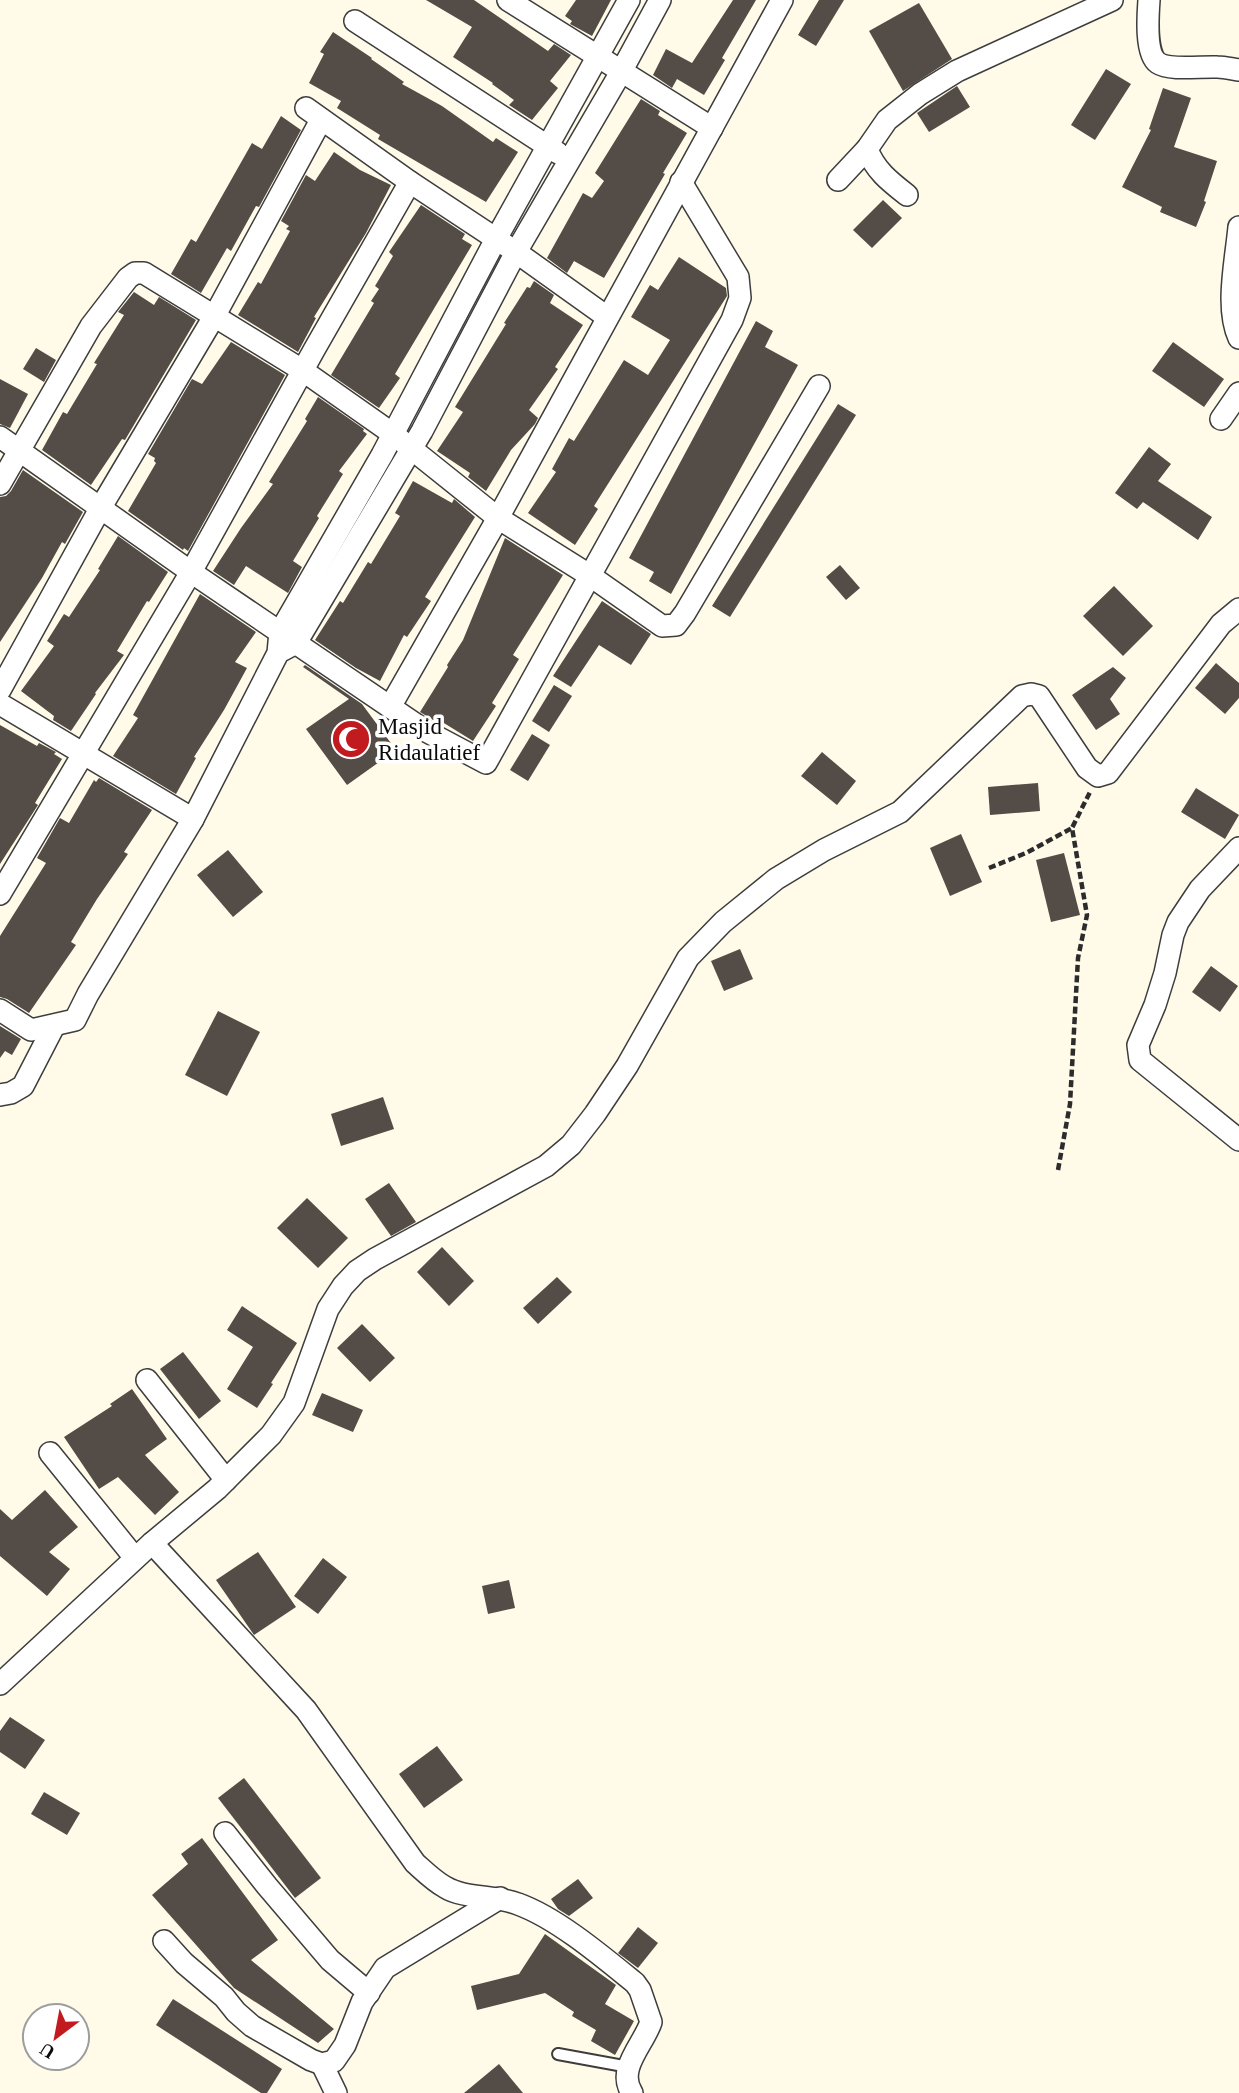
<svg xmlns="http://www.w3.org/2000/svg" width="1239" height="2093" viewBox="0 0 1239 2093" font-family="'Times New Roman',serif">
	<rect width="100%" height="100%" fill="#fffbe8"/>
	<g fill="#544c46">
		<path d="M 426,0 L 474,0 L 548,51 L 554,44 L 571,55 L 550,81 L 558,88 L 532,120 L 509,105 L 514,100 L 492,84 L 493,83 L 453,57 L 472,27 Z"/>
		<path d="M 576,0 L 611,0 L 592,36 L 570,24 L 572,21 L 565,16 Z"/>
		<path d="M 733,0 L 756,0 L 722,58 L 725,60 L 704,95 L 677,79 L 672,88 L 653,75 L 666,49 L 692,63 Z"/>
		<path d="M 819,0 L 844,0 L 816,46 L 798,35 Z"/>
		<path d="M 919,3 L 952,59 L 903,91 L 869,31 Z"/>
		<path d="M 333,32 L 372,58 L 371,59 L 404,82 L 402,84 L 442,106 L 493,142 L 496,138 L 518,152 L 486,202 L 378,139 L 380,135 L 337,108 L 341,101 L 309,83 L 324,54 L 320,52 Z"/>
		<path d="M 1106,69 L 1131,84 L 1095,140 L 1071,125 Z"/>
		<path d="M 957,86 L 970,107 L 929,132 L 917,113 Z"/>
		<path d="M 1163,88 L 1191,98 L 1174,147 L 1217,161 L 1204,201 L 1206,202 L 1196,227 L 1160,212 L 1162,207 L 1122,187 L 1151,130 L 1149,129 Z"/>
		<path d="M 641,99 L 660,111 L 658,115 L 687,133 L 663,173 L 665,174 L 604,278 L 574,261 L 567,273 L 547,258 L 583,193 L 592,198 L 604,181 L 595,173 Z"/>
		<path d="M 281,116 L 301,130 L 259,207 L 256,206 L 231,251 L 227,248 L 201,293 L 171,274 L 191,239 L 196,242 L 252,143 L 262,149 Z"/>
		<path d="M 334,152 L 360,170 L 391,185 L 366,233 L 314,317 L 316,318 L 298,352 L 238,315 L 258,282 L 261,284 L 290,231 L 286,229 L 289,226 L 281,221 L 306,175 L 315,181 Z"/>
		<path d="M 883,200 L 902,218 L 872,248 L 853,230 Z"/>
		<path d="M 421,205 L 465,234 L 462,239 L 472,245 L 395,374 L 400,378 L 379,408 L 331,375 L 374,303 L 371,301 L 379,289 L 375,286 L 393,256 L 389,252 Z"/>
		<path d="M 679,257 L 726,288 L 727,296 L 594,506 L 598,509 L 575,545 L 528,513 L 556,472 L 552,469 L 569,438 L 574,441 L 624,360 L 648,375 L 670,340 L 631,317 L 650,285 L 658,290 Z"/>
		<path d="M 534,281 L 554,295 L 550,303 L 583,325 L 555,367 L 558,369 L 529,410 L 538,418 L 535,424 L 511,450 L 486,491 L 468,477 L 470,473 L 437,451 L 463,412 L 455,407 L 506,324 L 504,323 L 527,287 L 530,288 Z"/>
		<path d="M 134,292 L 154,305 L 159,297 L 196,320 L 125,440 L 122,439 L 91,485 L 42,450 L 63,412 L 67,414 L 97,364 L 94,363 L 124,315 L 118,312 Z"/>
		<path d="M 756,321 L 773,331 L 765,347 L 798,365 L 671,594 L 649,581 L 654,572 L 629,558 Z"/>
		<path d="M 231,342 L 285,375 L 188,551 L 184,548 L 183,550 L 128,511 L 156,463 L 154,461 L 155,458 L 148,454 L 192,379 L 202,384 Z"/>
		<path d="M 1173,342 L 1224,379 L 1204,407 L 1152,371 Z"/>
		<path d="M 36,348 L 56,360 L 44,382 L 23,369 Z"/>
		<path d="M 0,379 L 28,394 L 10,428 L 0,424 Z"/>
		<path d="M 318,397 L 364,429 L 363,431 L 367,434 L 339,471 L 343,474 L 317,516 L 319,518 L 293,561 L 302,567 L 288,593 L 246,566 L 234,585 L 213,571 L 241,528 L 273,484 L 269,482 L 307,421 L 305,419 Z"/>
		<path d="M 838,404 L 856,415 L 730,617 L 712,606 Z"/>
		<path d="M 1149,447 L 1171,464 L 1158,481 L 1212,517 L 1198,540 L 1143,502 L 1137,509 L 1115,493 Z"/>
		<path d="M 23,470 L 83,512 L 65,544 L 62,542 L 42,578 L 0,642 L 0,497 L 6,496 L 11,491 Z"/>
		<path d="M 413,481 L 452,503 L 454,499 L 475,517 L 425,597 L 431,601 L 407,637 L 404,635 L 380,681 L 356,668 L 315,640 L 340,601 L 343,603 L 368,562 L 371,564 L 400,516 L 395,513 Z"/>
		<path d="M 118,536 L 168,572 L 149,602 L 147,601 L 117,651 L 124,655 L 95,693 L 96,694 L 71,731 L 53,720 L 54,716 L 21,691 L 54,646 L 47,641 L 64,614 L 69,617 L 100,570 L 98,569 Z"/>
		<path d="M 505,538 L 563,575 L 513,655 L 519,659 L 492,703 L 496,706 L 473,741 L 439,720 L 438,723 L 420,712 L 448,667 L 447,665 L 463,640 Z"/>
		<path d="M 840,565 L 860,588 L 846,600 L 826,577 Z"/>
		<path d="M 1114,586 L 1153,626 L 1123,656 L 1083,616 Z"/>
		<path d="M 200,594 L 256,632 L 235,662 L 247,668 L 224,710 L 194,757 L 196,758 L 176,794 L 113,756 L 138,718 L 133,715 Z"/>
		<path d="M 602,601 L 651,634 L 631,665 L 599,645 L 571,687 L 553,676 Z"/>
		<path d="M 1216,663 L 1239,683 L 1239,698 L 1225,714 L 1195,688 Z"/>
		<path d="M 305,665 L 362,704 L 396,750 L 347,785 L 306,729 L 349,699 L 303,667 Z"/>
		<path d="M 1113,667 L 1126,678 L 1110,699 L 1120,714 L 1096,730 L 1072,695 Z"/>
		<path d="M 554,685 L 572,696 L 549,732 L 532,721 Z"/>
		<path d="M 0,725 L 37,746 L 39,743 L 56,752 L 54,754 L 62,759 L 35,803 L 38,805 L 0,864 Z"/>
		<path d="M 532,734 L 550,745 L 528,781 L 510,770 Z"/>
		<path d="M 822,752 L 856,781 L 837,805 L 801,776 Z"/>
		<path d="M 99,778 L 152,810 L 124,852 L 128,854 L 97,899 L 71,942 L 76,945 L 29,1013 L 7,999 L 0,997 L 0,936 L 46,863 L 37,858 L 60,818 L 69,823 L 94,780 L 96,782 Z"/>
		<path d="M 1038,783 L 1040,811 L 990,815 L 988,787 Z"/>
		<path d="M 1196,788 L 1239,815 L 1225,839 L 1181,812 Z"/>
		<path d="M 961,834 L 982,882 L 950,896 L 930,848 Z"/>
		<path d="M 228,850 L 263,892 L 233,917 L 197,875 Z"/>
		<path d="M 1064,853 L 1080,915 L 1051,922 L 1036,860 Z"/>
		<path d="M 740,949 L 753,979 L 724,991 L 711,961 Z"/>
		<path d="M 1211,966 L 1238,986 L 1220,1012 L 1192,992 Z"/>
		<path d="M 218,1011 L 260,1032 L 227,1096 L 185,1075 Z"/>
		<path d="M 0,1026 L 21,1039 L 12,1055 L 5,1051 L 0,1058 Z"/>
		<path d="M 383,1097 L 394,1129 L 341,1146 L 331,1114 Z"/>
		<path d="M 389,1183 L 416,1222 L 391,1236 L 365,1199 Z"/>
		<path d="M 307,1198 L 348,1238 L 318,1268 L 277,1228 Z"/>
		<path d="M 442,1247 L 474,1281 L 449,1306 L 417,1272 Z"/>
		<path d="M 557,1277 L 572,1292 L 538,1324 L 523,1308 Z"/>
		<path d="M 242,1306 L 297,1343 L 271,1383 L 273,1384 L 257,1408 L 227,1389 L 253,1347 L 227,1330 Z"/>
		<path d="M 362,1324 L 395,1358 L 370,1382 L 337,1348 Z"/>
		<path d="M 183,1352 L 221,1401 L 199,1419 L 160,1369 Z"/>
		<path d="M 132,1389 L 167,1439 L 145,1455 L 179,1492 L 155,1515 L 118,1477 L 99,1489 L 64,1437 L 112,1406 L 110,1404 Z"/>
		<path d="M 322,1393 L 363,1410 L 353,1432 L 312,1415 Z"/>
		<path d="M 45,1490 L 78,1527 L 49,1552 L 70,1569 L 47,1596 L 0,1556 L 0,1509 L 12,1520 Z"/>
		<path d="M 258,1552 L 296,1607 L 254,1635 L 216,1580 Z"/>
		<path d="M 323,1558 L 347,1577 L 318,1614 L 294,1596 Z"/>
		<path d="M 509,1580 L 515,1608 L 488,1614 L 482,1586 Z"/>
		<path d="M 10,1717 L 45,1740 L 25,1769 L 0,1752 L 0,1731 Z"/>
		<path d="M 437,1746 L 463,1780 L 424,1808 L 399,1774 Z"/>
		<path d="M 244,1778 L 321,1878 L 295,1898 L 218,1798 Z"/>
		<path d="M 44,1792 L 80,1813 L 67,1835 L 31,1814 Z"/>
		<path d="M 202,1838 L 278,1940 L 251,1960 L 334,2029 L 318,2043 L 234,1988 L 152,1895 L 188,1864 L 181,1854 Z"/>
		<path d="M 578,1879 L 593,1898 L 569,1916 L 558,1909 L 551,1899 Z"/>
		<path d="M 638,1927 L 658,1943 L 638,1968 L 618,1953 Z"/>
		<path d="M 545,1934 L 616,1985 L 605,2004 L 634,2021 L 615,2055 L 591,2041 L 596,2030 L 572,2016 L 574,2012 L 545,1993 L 477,2010 L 471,1986 L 519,1974 Z"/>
		<path d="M 173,1999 L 282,2069 L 267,2093 L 261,2093 L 156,2025 Z"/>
		<path d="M 499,2064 L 523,2093 L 464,2093 Z"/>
	</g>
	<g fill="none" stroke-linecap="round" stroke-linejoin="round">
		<g stroke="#3d3d3d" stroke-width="14">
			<path id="service" d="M 558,2054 L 629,2067"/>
		</g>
		<g stroke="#3d3d3d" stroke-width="24">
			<g id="minor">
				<path d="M 508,0 L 712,128"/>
				<path d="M 1149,0 C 1148,14 1145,54 1158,63 C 1170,71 1202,66 1217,67 C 1225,67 1232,69 1239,70"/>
				<path d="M 355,21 L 558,153"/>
				<path d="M 306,108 L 410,182 L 516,252 L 607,317"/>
				<path d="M 867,149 C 875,170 889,181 907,195"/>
				<path d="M 838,180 L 867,149 L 887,120 L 920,94 L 957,71 L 1112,0"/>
				<path d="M 1239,227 C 1236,260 1225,308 1239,338"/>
				<path d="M 1221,419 L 1239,393"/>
				<path d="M 0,437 L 191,572 L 424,730 L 486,763 L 732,320 L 740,298 L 738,277 L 681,182"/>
				<path d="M 0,484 L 91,326 L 128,278 L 135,273 L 144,273 L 302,370 L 393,434 L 498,518 L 589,575 L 662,626 L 676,625 L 685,613 L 819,386"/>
				<path d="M 283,650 L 296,643 L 422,431 L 516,252 L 621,72 L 660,0"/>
				<path d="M 0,690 L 101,507 L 215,315 L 321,120"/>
				<path d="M 0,704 L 193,819"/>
				<path d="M 390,707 L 498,518 L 782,0"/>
				<path d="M 1239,848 L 1200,889 L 1178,922 L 1173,935 L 1165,973 L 1155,1005 L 1138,1045 L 1140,1060 L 1239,1140"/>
				<path d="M 0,894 L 191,572 L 314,350 L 410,182"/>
				<path d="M 0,1010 L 31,1030 L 75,1020 L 88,994 L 193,819 L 278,653 L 280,632 L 382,455 L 496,239 L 629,0"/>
				<path d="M 0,1095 L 11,1093 L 23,1086 L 54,1026"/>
				<path d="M 147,1380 L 226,1480"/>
				<path d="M 50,1453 L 135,1558"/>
				<path d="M 152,1543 L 306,1710 L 415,1863 C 424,1871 434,1881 445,1887 C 464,1899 496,1895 518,1904 C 557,1918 603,1957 635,1983 L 640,1990 L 651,2022 C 644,2044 616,2069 632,2093"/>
				<path d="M 0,1684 L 152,1543 L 217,1489 L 271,1435 L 294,1403 L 328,1309 L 343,1286 L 357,1271 L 375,1259 L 546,1166 L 571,1145 L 595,1114 L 627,1066 L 688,958 L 723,922 L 776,879 L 824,850 L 900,812 L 1022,696 L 1031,694 L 1039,696 L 1087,768 L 1098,776 L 1108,773 L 1221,624 L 1239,609"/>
				<path d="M 225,1833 L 267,1886 L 330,1960 L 369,1993"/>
				<path d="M 164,1941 L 184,1963 L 224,1997 L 236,2012 L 252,2026 L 311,2060 L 322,2064 L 334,2061 L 345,2045 L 362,2002 L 385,1968 L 500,1898"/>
				<path d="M 322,2064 L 336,2093"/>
			</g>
		</g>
		<g stroke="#2c2c2c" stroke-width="4.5" stroke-dasharray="7 3.5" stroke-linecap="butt">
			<path d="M 989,868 L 1026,853 L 1072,828"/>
			<path d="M 1058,1170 L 1070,1104 L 1078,958 L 1087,915 L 1072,828 L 1090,792"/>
		</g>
		<use href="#service" stroke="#fff" stroke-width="10"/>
		<use href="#minor" stroke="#fff" stroke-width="21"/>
	</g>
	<defs>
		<g id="mosque-disc" transform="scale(2.0125)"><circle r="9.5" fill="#c21b1f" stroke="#fff"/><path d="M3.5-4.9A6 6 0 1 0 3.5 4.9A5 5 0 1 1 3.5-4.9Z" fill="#fff"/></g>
	</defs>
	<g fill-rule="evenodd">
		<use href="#mosque-disc" x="351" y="739"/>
	</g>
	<g text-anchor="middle" stroke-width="7" stroke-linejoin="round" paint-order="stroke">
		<g font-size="23" fill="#0a0a0a" stroke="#fff" text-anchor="start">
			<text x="378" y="734">Masjid<tspan x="378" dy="26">Ridaulatief</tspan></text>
		</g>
	</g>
	<g transform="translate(56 2037) rotate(212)"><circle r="33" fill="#ffffff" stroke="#9d9d9d" stroke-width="2"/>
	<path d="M0-5L12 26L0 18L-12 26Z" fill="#c21b1f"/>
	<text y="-10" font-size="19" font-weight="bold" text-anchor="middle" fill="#0a0a0a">U</text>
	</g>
</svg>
